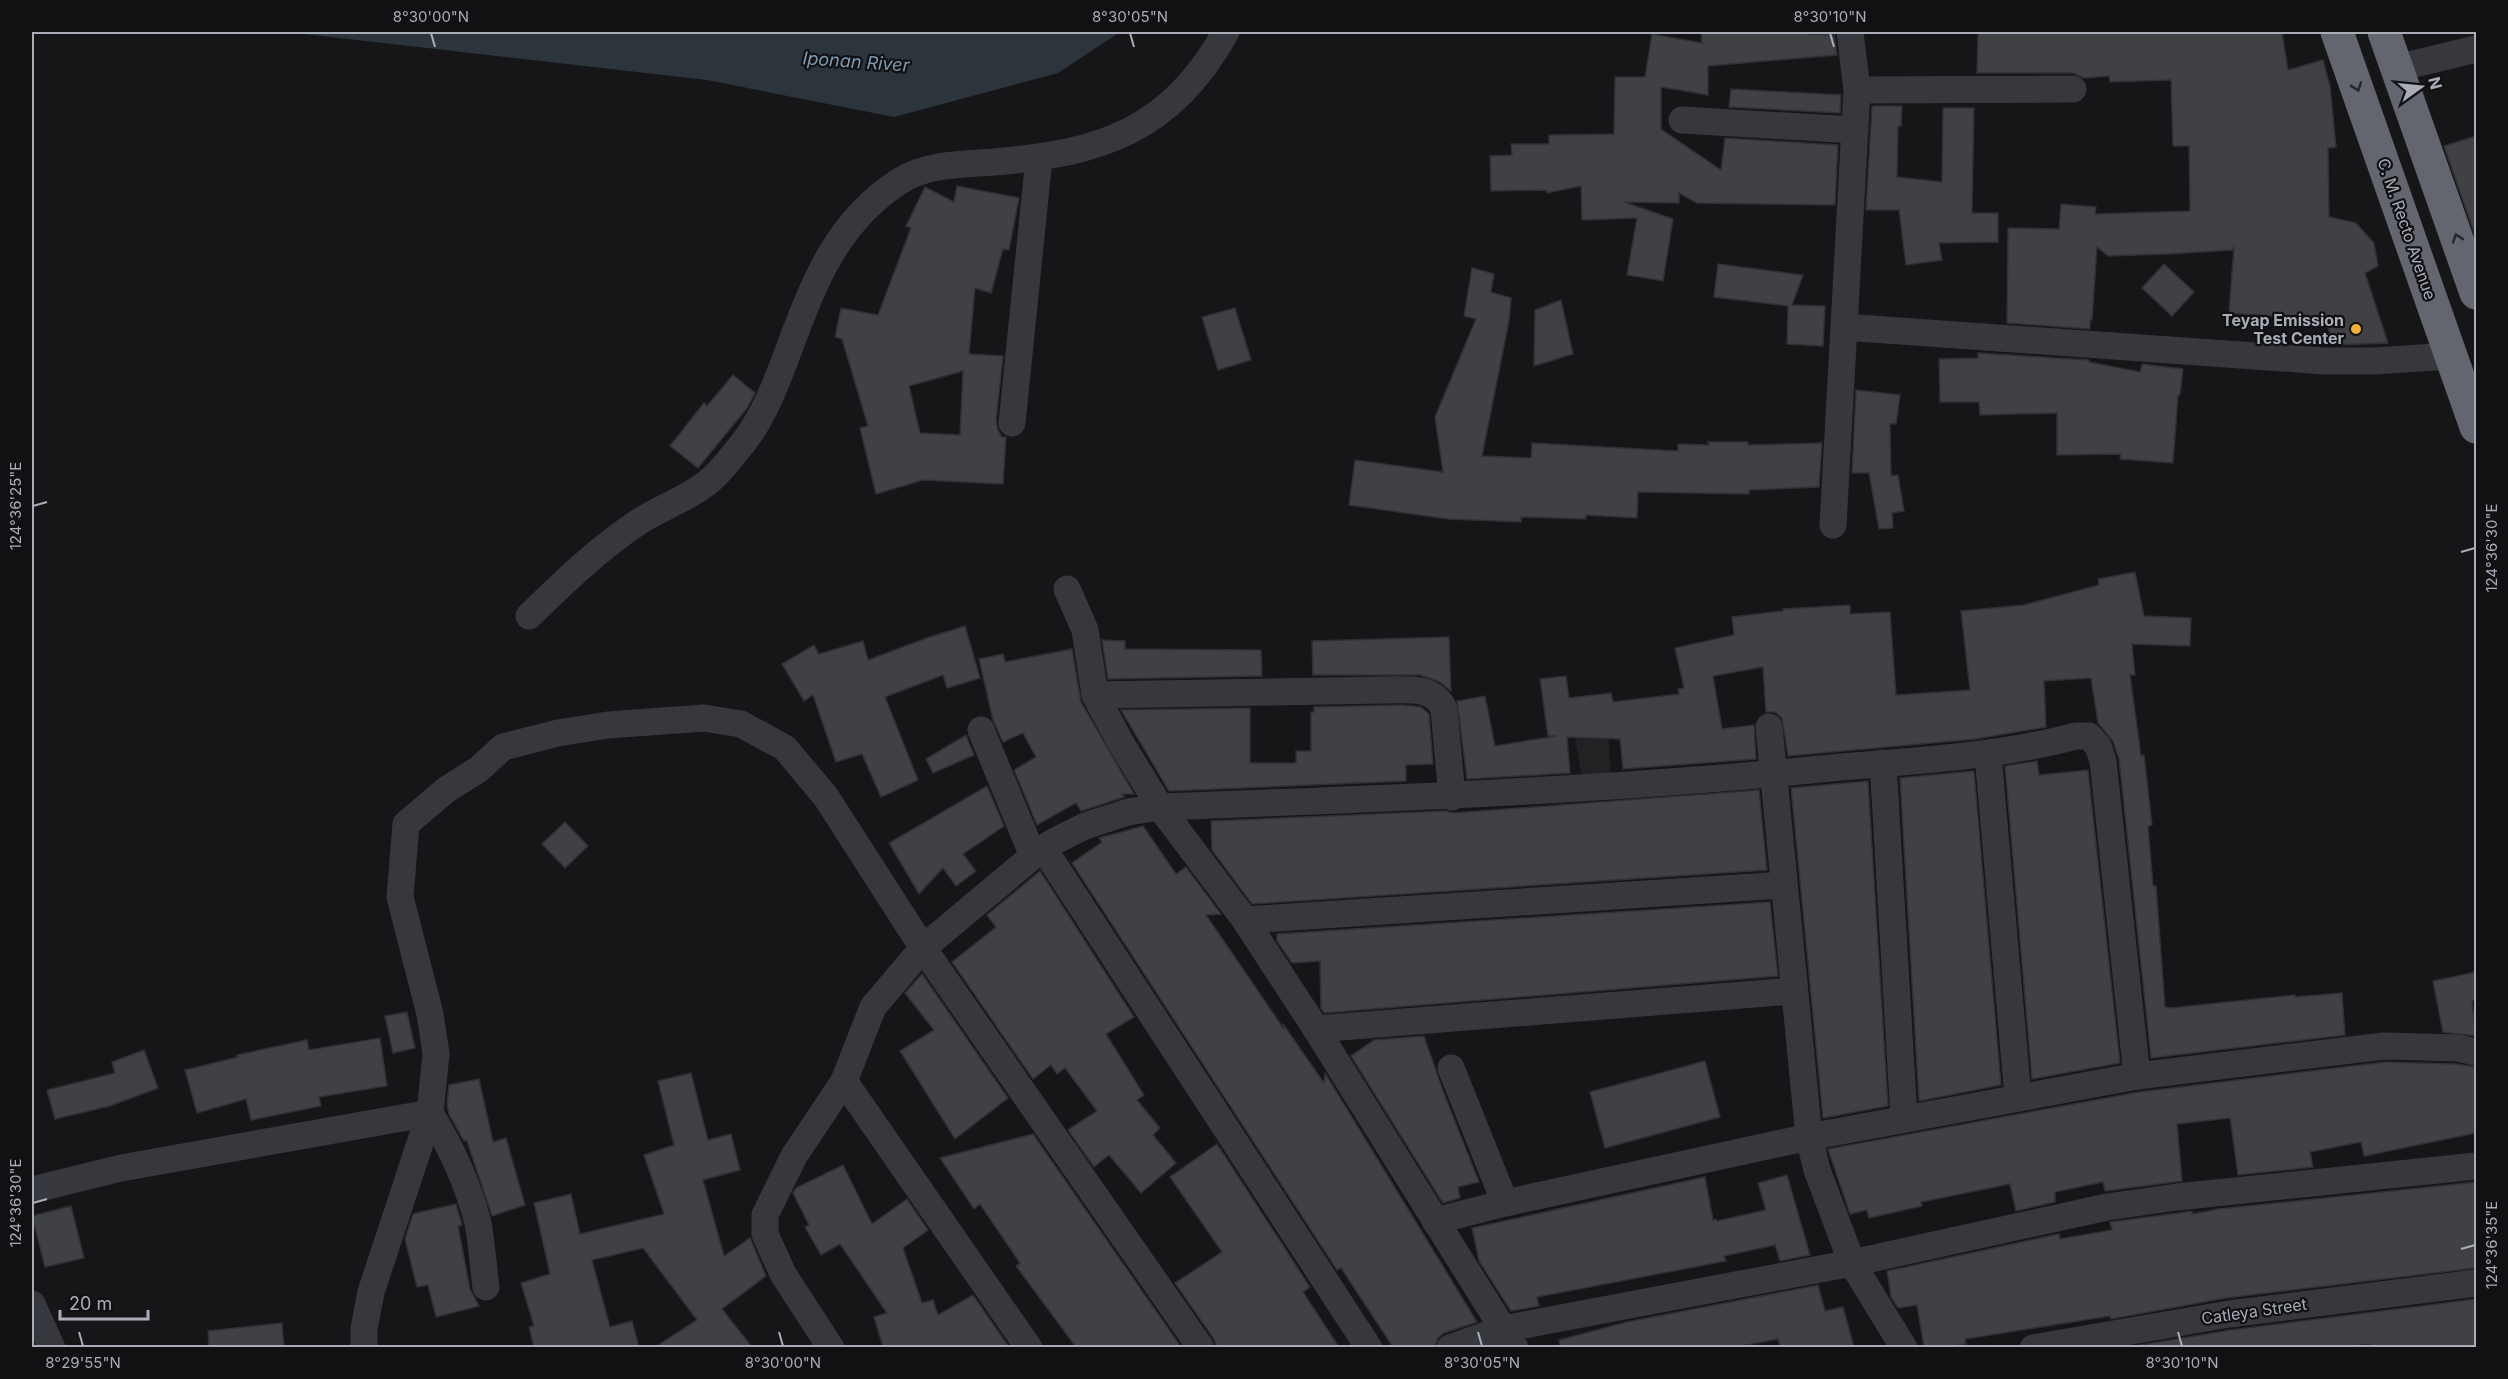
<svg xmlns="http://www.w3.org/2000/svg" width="2508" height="1379" viewBox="0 0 2508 1379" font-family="Inter,sans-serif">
	<rect width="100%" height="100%" fill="#161618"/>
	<path fill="#222225" d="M 1608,733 L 1611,775 L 1582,778 L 1575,737 Z"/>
	<path fill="#2c353c" d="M 287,32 L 1120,32 L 1058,73 L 894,117 L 707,80 Z"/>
	<g fill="#404145" stroke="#303034" stroke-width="1.5" fill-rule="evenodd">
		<path d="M 1701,32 L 1810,32 L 1810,34 L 1834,35 L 1837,55 L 1708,66 L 1708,95 L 1661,87 L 1661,129 L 1721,170 L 1725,138 L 1838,145 L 1835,205 L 1697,203 L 1679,193 L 1679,203 L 1624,202 L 1673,219 L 1663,281 L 1627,275 L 1637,218 L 1582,220 L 1581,186 L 1547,193 L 1546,190 L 1491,191 L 1490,156 L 1512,155 L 1511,144 L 1549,144 L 1549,135 L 1614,134 L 1615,77 L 1645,77 L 1652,34 L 1702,43 Z"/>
		<path d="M 1978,32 L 2282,32 L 2288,70 L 2323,60 L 2330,86 L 2336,147 L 2328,148 L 2329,217 L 2356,223 L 2374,243 L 2378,266 L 2365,273 L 2388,343 L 2333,345 L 2326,320 L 2229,313 L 2234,247 L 2232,250 L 2168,254 L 2108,256 L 2097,247 L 2092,320 L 2090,320 L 2090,329 L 2007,323 L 2008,228 L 2059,229 L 2061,204 L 2096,207 L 2095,214 L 2190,211 L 2189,146 L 2173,146 L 2171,80 L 2110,82 L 2109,76 L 2084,78 L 2073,73 L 1977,73 Z"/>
		<path d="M 1731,89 L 1841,95 L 1840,113 L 1729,107 Z"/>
		<path d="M 1872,106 L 1902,106 L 1901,126 L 1898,126 L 1897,177 L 1942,182 L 1943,108 L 1974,108 L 1972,213 L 1998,213 L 1998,242 L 1939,243 L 1942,260 L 1906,265 L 1899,210 L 1866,210 Z"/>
		<path d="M 2476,136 L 2476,238 L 2444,146 Z"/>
		<path d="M 957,186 L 1019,198 L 1009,250 L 1003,249 L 991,293 L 975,288 L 969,354 L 1003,356 L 996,421 L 998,430 L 1002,437 L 1006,437 L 1003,484 L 923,480 L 876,494 L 860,428 L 868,426 L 842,339 L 835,337 L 841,308 L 878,315 L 911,228 L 906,226 L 925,187 L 954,202 ZM 963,371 L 960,435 L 920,433 L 909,386 Z"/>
		<path d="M 1718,264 L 1803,275 L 1792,305 L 1825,306 L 1823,346 L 1787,344 L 1788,306 L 1714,297 Z"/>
		<path d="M 2164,264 L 2194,292 L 2172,316 L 2142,288 Z"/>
		<path d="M 1472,268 L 1494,274 L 1491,292 L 1511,298 L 1509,321 L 1482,456 L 1531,458 L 1532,443 L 1678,451 L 1678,444 L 1709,445 L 1708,442 L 1748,442 L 1748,445 L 1822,443 L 1819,487 L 1749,490 L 1749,494 L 1638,492 L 1637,518 L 1586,515 L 1586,519 L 1521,517 L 1521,522 L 1448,519 L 1349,505 L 1355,460 L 1443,472 L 1435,417 L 1476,319 L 1464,316 Z"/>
		<path d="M 1561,300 L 1573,354 L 1534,366 L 1535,310 Z"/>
		<path d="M 1235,308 L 1251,360 L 1218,370 L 1202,317 Z"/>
		<path d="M 1978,353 L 2089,360 L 2089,362 L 2140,372 L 2142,364 L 2183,369 L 2180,395 L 2178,395 L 2173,463 L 2120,459 L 2121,454 L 2057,455 L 2057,413 L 1980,415 L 1979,402 L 1940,402 L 1939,359 L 1978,358 Z"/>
		<path d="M 733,375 L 755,393 L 747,408 L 698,468 L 670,446 L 704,403 L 707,406 Z"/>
		<path d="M 1856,390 L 1900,395 L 1896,424 L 1890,424 L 1891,476 L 1898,475 L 1904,511 L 1892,513 L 1893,528 L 1879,529 L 1869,473 L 1852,473 Z"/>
		<path d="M 2135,572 L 2144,616 L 2191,618 L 2190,646 L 2132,644 L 2135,675 L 2130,675 L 2141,756 L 2144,755 L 2152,825 L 2148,826 L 2153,886 L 2156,886 L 2165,1007 L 2170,1008 L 2295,995 L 2295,997 L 2342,993 L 2345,1035 L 2151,1058 L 2119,759 L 2113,741 L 2098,723 L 2091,678 L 2044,681 L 2046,727 L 1976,739 L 1788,756 L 1782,718 L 1775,712 L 1766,712 L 1763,667 L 1713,676 L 1722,729 L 1754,725 L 1756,759 L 1623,769 L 1620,739 L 1567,737 L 1570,773 L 1467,779 L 1457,701 L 1485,696 L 1495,746 L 1557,736 L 1548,736 L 1540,679 L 1566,676 L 1569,698 L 1611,693 L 1613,702 L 1679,694 L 1678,689 L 1684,688 L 1675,648 L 1734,635 L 1732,617 L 1783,611 L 1783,609 L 1850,605 L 1850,614 L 1890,612 L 1896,695 L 1970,690 L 1961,611 L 2024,605 L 2099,585 L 2098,579 Z"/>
		<path d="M 965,626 L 980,678 L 947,688 L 943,675 L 885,697 L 918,780 L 881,797 L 862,754 L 836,762 L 813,695 L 804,701 L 782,664 L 814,645 L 819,654 L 863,641 L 868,660 L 927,638 Z"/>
		<path d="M 1449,637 L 1451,691 L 1440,682 L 1420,675 L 1313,675 L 1312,641 Z"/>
		<path d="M 1102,640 L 1125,641 L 1125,649 L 1261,650 L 1262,676 L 1108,679 Z"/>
		<path d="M 1072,649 L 1081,702 L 1134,794 L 1122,794 L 1124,797 L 1081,811 L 1076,803 L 1037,825 L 1014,770 L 1036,757 L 1023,733 L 1003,742 L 993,720 L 979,659 L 1003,654 L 1005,662 Z"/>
		<path d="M 1402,705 L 1421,707 L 1429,714 L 1433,764 L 1406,765 L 1406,781 L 1169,791 L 1121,710 L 1250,708 L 1250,763 L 1296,763 L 1296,751 L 1311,751 L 1311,712 L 1314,712 L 1314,707 Z"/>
		<path d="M 966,735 L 974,755 L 933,773 L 926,759 Z"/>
		<path d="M 2037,761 L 2039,775 L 2088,770 L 2120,1063 L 2032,1079 L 2005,766 Z"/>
		<path d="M 1974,771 L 2001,1085 L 1919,1101 L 1900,778 Z"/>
		<path d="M 1868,781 L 1888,1106 L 1823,1118 L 1791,788 Z"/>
		<path d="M 987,786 L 1004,826 L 963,854 L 976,871 L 956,886 L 943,868 L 919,894 L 889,843 Z"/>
		<path d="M 1759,790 L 1767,870 L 1252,904 L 1212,850 L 1211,821 L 1445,811 L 1453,813 Z"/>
		<path d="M 565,822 L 588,846 L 565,868 L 542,844 Z"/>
		<path d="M 1143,826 L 1176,874 L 1186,867 L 1221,914 L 1206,915 L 1284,1029 L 1283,1024 L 1324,1083 L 1325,1073 L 1477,1322 L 1444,1333 L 1438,1338 L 1435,1347 L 1393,1347 L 1341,1268 L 1337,1270 L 1072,863 L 1102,842 L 1099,838 Z"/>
		<path d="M 1040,871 L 1134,1017 L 1106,1034 L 1144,1095 L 1137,1100 L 1160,1128 L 1153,1135 L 1176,1163 L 1141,1193 L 1109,1155 L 1094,1167 L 1068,1130 L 1097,1111 L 1065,1068 L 1057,1074 L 1051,1065 L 1033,1079 L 952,962 L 996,927 L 987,915 Z"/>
		<path d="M 1770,902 L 1778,976 L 1324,1013 L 1321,1008 L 1320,961 L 1292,963 L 1277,941 L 1277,934 Z"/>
		<path d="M 2476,972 L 2476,1000 L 2472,1001 L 2476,1036 L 2443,1032 L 2433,981 Z"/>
		<path d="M 922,974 L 1008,1098 L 955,1139 L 900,1051 L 934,1030 L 905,993 Z"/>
		<path d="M 407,1012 L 415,1048 L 393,1053 L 385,1016 Z"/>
		<path d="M 1424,1036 L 1443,1091 L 1479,1182 L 1458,1187 L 1460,1198 L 1443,1203 L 1351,1056 L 1374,1040 Z"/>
		<path d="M 380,1038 L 387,1086 L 319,1097 L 321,1106 L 251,1120 L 246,1099 L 197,1113 L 185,1070 L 238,1057 L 237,1055 L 307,1040 L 309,1050 Z"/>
		<path d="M 144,1050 L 158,1088 L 110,1106 L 55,1119 L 47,1090 L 115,1073 L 112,1062 Z"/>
		<path d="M 1705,1061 L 1720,1117 L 1605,1148 L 1590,1092 Z"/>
		<path d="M 2385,1062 L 2456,1064 L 2476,1067 L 2476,1133 L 2364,1156 L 2361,1142 L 2310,1152 L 2313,1167 L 2238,1175 L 2230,1118 L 2177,1124 L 2182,1181 L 2105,1191 L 2103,1182 L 2055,1192 L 2055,1202 L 2016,1211 L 2010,1184 L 1921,1202 L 1922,1206 L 1869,1218 L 1867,1210 L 1850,1214 L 1828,1149 L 2139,1092 Z"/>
		<path d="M 691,1073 L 708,1140 L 731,1134 L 740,1170 L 703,1180 L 724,1256 L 750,1238 L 766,1276 L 722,1309 L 752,1347 L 655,1347 L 697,1320 L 643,1248 L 592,1260 L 610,1327 L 632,1321 L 639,1347 L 534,1347 L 529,1327 L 534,1326 L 521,1283 L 550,1274 L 534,1203 L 571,1194 L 580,1234 L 664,1214 L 644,1155 L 674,1145 L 658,1081 Z"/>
		<path d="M 479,1079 L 493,1142 L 506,1138 L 525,1205 L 492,1216 L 467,1141 L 464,1141 L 449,1114 L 447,1104 L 449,1085 Z"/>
		<path d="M 1033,1134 L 1181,1347 L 1076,1347 L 1016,1266 L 1020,1263 L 980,1204 L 974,1209 L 940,1158 Z"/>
		<path d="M 1217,1144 L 1310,1287 L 1303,1292 L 1339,1347 L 1217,1347 L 1214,1339 L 1175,1283 L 1222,1252 L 1170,1177 Z"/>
		<path d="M 843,1165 L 872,1224 L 907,1199 L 928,1230 L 903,1248 L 922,1303 L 933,1300 L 938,1315 L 973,1295 L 1009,1347 L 883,1347 L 874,1317 L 887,1313 L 840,1244 L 821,1255 L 805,1227 L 809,1225 L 793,1193 L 796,1188 Z"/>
		<path d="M 1787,1175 L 1810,1255 L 1780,1261 L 1775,1245 L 1724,1256 L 1726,1261 L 1537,1297 L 1539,1306 L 1511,1311 L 1479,1261 L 1472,1228 L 1705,1177 L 1713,1220 L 1716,1219 L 1717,1221 L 1766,1210 L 1758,1183 Z"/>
		<path d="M 2476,1182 L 2476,1268 L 2226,1298 L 2111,1319 L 2110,1316 L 1965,1339 L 1966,1344 L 1945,1347 L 1924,1347 L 1917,1305 L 1898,1308 L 1891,1297 L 1887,1271 L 2059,1234 L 2060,1239 L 2112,1230 L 2110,1222 L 2179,1213 L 2192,1211 L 2192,1214 L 2218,1209 Z"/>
		<path d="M 456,1204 L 462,1225 L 458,1226 L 470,1289 L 479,1306 L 436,1317 L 428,1285 L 417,1287 L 405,1239 L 413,1214 Z"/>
		<path d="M 71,1206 L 84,1258 L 45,1267 L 32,1216 Z"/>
		<path d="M 1818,1285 L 1825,1311 L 1843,1307 L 1854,1347 L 1780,1347 L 1778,1339 L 1736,1347 L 1560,1347 L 1559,1340 L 1627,1322 Z"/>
		<path d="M 2476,1299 L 2476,1347 L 2371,1347 L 2370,1344 L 2344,1347 L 2128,1347 L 2231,1330 Z"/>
		<path d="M 282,1323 L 284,1347 L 209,1347 L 208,1331 Z"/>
	</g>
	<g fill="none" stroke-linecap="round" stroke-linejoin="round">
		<g stroke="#37383d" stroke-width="27">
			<path d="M 2397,68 L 2476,49"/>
			<path d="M 1857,90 L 2073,89"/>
			<path d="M 1682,120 L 1855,130"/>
			<path d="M 1844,327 L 2325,361 L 2375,361 L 2451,356"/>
			<path d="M 1012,423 L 1039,158"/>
			<path d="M 1833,525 L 1857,90 L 1850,32"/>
			<path d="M 1067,589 L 1085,630 L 1095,695"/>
			<path d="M 529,616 C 564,582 599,548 640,521 C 664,506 694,496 715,476 C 725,466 734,454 743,443 C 763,418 775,386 786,357 C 812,288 834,223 900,181 C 926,164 963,164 994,162 C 1102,153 1170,131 1226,32"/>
			<path d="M 1769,727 L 1809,1137 L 1817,1170 L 1852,1263 L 1904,1348"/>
			<path d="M 981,730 L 1033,856"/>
			<path d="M 1988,754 L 2018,1097"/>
			<path d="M 1883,763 L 1904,1118"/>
			<path d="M 1452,797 L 1444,709 C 1433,685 1407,690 1384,690 L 1095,695 L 1121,743 L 1160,807 L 1245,920 L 1316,1029 L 1515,1348"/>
			<path d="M 1044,849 L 1369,1348"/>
			<path d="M 1245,920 L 1783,885"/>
			<path d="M 1316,1029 L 1793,991"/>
			<path d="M 1451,1068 L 1505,1203"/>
			<path d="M 844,1081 L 1029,1348"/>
			<path d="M 32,1190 L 121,1168 L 430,1113 C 451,1147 468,1184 478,1223 C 482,1244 483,1266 486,1287"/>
			<path d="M 1435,1221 L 1505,1203 L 1809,1137 L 2137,1076 L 2384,1046 L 2458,1048 L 2476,1052"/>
			<path d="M 32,1304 L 52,1348"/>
			<path d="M 364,1348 L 364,1329 L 371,1292 L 430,1113 L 436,1054 L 430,1014 L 400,897 L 406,824 L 446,790 L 479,769 L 503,747 L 558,733 L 608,725 L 704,718 L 741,724 L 785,748 L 826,797 L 923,948 L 1201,1348"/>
			<path d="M 831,1348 L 783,1274 L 765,1234 L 765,1215 L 794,1156 L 844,1081 L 873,1007 L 923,948 L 1033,856 L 1053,842 L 1085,826 L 1128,812 L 1160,807 C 1378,799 1594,791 1811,770 C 1899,761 1990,759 2076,736 L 2089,736 L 2098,746 L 2103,761 L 2137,1076"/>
			<path d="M 1450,1348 L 1503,1329 L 1852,1263 L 2107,1207 L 2177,1197 L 2476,1166"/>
			<path d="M 2033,1348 L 2229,1314 L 2476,1283"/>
		</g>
		<g stroke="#63666e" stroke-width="33">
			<path d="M 2337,32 L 2476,427"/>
			<path d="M 2384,32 L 2476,293"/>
		</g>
	</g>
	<defs><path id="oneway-chevron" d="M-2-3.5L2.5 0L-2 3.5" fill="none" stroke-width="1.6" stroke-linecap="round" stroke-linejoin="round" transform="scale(1.5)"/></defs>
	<g stroke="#26262a">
		<use href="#oneway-chevron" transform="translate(2357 87) rotate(71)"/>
		<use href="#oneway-chevron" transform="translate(2457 238) rotate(-109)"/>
	</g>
	<path fill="none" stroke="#a8adb8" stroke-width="2" d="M 431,33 L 435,47M 1130,33 L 1134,47M 1830,33 L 1834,47M 33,506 L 47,502M 2461,552 L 2475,548M 33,1203 L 47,1199M 2461,1249 L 2475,1245M 79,1332 L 83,1346M 779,1332 L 783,1346M 1478,1332 L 1482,1346M 2178,1332 L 2182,1346"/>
	<circle fill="#f2b134" stroke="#111113" stroke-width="2" cx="2356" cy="329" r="6"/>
	<g text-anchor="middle" stroke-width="4.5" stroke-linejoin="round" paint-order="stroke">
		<g font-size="16" fill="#a8adb8" stroke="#111113">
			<text transform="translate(2407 229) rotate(71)" y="6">C. M. Recto Avenue</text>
			<text transform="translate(2254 1311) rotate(-8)" y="6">Catleya Street</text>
		</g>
		<g font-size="16" font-weight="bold" fill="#a8adb8" stroke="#111113" text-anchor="end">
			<text x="2344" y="326">Teyap Emission<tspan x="2344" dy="18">Test Center</tspan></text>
		</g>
		<g font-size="18" font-style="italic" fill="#7f9bb3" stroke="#111113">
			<text transform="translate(856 62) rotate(4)" y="6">Iponan River</text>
		</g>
	</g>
	<rect width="2508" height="1379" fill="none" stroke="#111113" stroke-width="66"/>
	<g transform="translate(2421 87) rotate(75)" stroke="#111113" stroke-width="4.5" paint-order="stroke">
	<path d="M0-4.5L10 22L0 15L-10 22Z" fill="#a8adb8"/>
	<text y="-9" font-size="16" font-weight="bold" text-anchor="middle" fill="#a8adb8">N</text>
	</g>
	<path d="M60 1310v9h88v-9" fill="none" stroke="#a8adb8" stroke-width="3"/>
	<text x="69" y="1310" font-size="18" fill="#a8adb8" stroke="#111113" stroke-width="4.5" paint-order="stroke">20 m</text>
	<rect x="33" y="33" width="2442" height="1313" fill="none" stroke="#a8adb8" stroke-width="2"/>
	<g font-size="15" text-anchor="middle" fill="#a8adb8">
		<text x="431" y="22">8°30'00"N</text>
		<text x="1130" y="22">8°30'05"N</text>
		<text x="1830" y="22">8°30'10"N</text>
		<text transform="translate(16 506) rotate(-90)" y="5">124°36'25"E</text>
		<text transform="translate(2492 548) rotate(-90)" y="5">124°36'30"E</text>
		<text transform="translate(16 1203) rotate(-90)" y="5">124°36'30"E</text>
		<text transform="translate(2492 1245) rotate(-90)" y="5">124°36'35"E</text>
		<text x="83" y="1368">8°29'55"N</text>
		<text x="783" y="1368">8°30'00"N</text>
		<text x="1482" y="1368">8°30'05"N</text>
		<text x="2182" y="1368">8°30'10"N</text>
	</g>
</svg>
